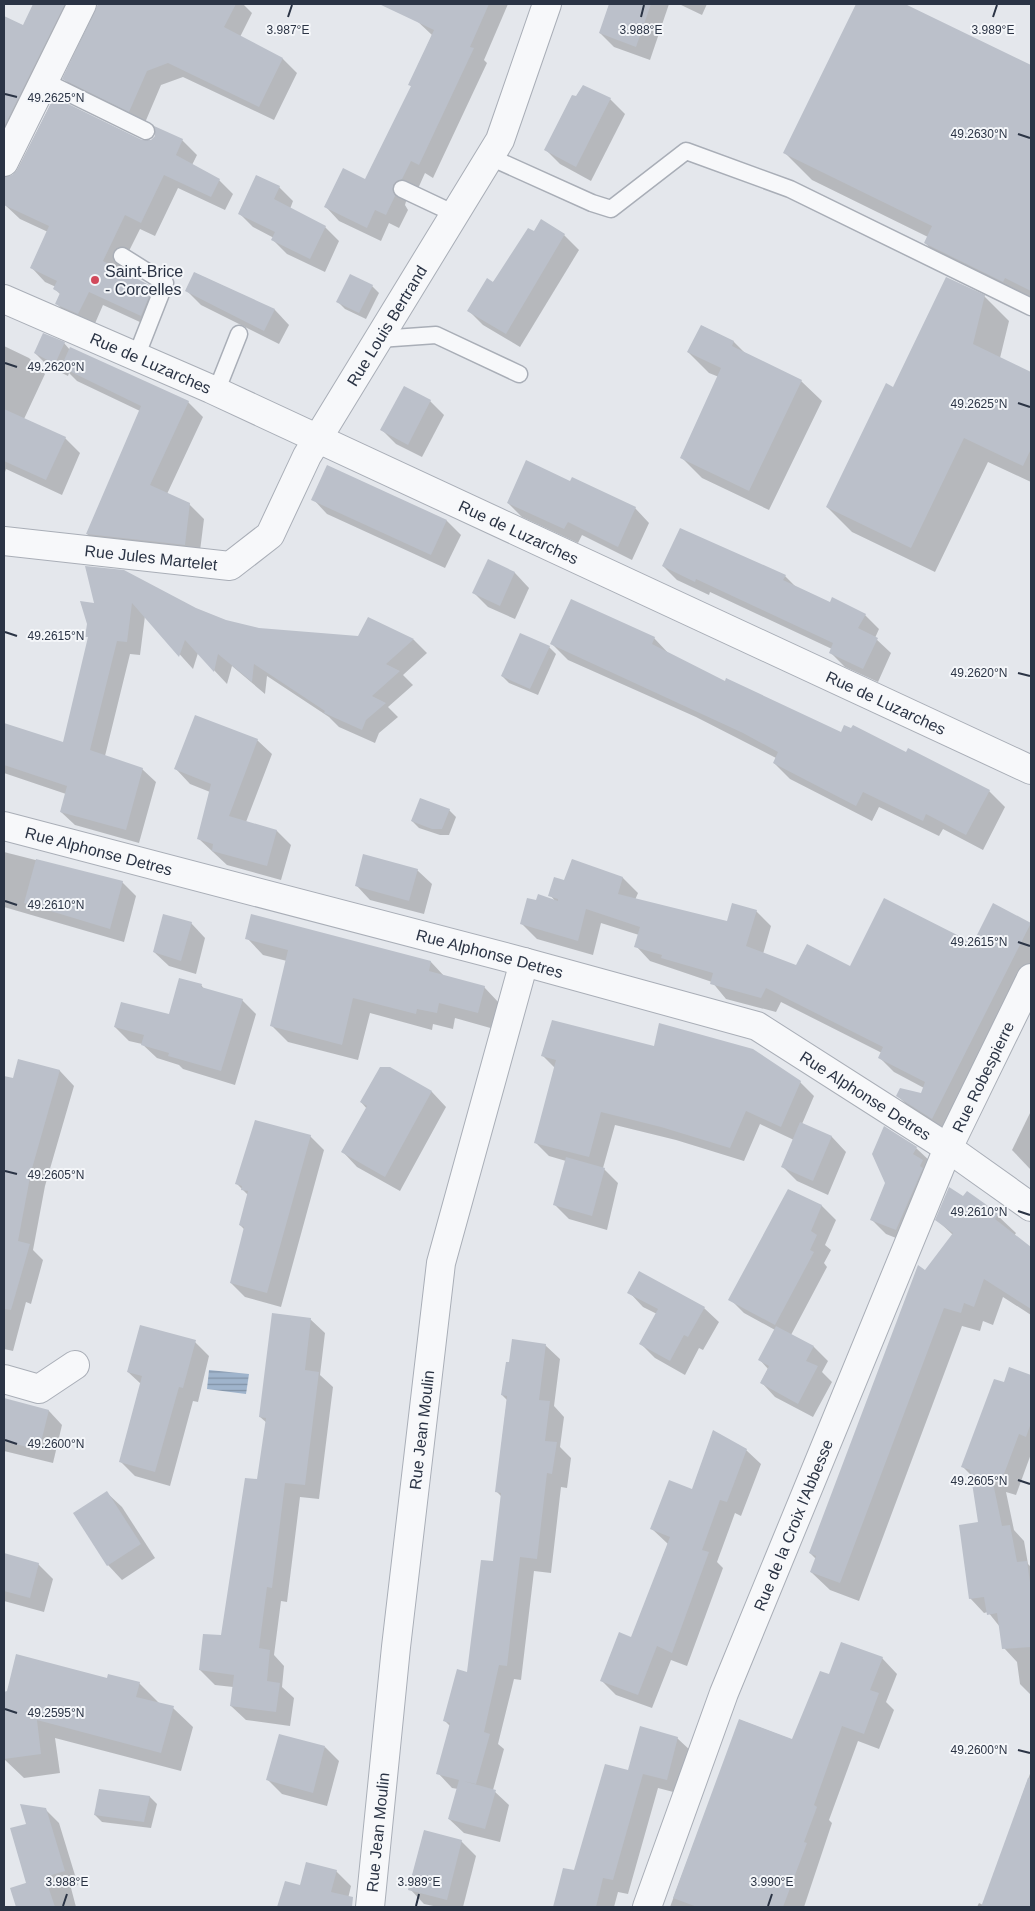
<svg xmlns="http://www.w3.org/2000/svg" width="1035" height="1911" viewBox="0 0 1035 1911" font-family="Helvetica,sans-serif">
	<defs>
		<pattern id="water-rules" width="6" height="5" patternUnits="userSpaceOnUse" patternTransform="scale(1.25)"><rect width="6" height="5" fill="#9fb4cc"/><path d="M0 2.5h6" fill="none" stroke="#8293a7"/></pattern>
	</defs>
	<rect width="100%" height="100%" fill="#e4e7ec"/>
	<path fill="url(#water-rules)" d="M 209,1370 L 249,1374 L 246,1394 L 207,1389 Z"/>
	<g fill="#0003">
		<path d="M 35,4 L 91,4 L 4,170 L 4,17 L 24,26 Z"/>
		<path d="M 99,4 L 243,4 L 252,13 L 240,37 L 283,59 L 297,73 L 274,120 L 183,77 L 161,85 L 144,125 L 78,93 L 64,79 Z"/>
		<path d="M 423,4 L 508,4 L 484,60 L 487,63 L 433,178 L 425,173 L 416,193 L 407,198 L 405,205 L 408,210 L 399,228 L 389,223 L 381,241 L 339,221 L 326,207 L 366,181 L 412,87 L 410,85 L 432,35 L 416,20 Z"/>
		<path d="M 610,4 L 669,4 L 650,60 L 614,47 L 600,33 Z"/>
		<path d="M 679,4 L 707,4 L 702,15 Z"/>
		<path d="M 857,4 L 902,4 L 1031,67 L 1031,308 L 953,270 L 925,243 L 928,237 L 812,180 L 785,153 Z"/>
		<path d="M 54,98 L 142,141 L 182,140 L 197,155 L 192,165 L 219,180 L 233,194 L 225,210 L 178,188 L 155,236 L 140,229 L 119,271 L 152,288 L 166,302 L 155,329 L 103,305 L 93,328 L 71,318 L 57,304 L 61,295 L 55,289 L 56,287 L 45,282 L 31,267 L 48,232 L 20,219 L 4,204 L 4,178 L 14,176 Z"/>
		<path d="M 610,99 L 625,114 L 591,181 L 560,164 L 546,150 Z"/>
		<path d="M 257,176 L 279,187 L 293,201 L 290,209 L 325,227 L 339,241 L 325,272 L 287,254 L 273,240 L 274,238 L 253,227 L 239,213 Z"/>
		<path d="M 534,233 L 564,235 L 579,250 L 520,347 L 483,325 L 469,311 Z"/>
		<path d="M 195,273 L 275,310 L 289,325 L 279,344 L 201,305 L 186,290 Z"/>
		<path d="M 372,286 L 379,293 L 366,319 L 345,309 L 338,302 Z"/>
		<path d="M 984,296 L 1009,321 L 1000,358 L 1031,374 L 1031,482 L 988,462 L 935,572 L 852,532 L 827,507 L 894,388 Z"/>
		<path d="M 702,326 L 734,342 L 747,355 L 801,381 L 822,401 L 769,510 L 702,478 L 681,457 L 719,377 L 709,373 L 688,352 Z"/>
		<path d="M 64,343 L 70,350 L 188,402 L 203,417 L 167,494 L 189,504 L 204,519 L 199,559 L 101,548 L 87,534 L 140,411 L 77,381 L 69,373 L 68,376 L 48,366 L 35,353 Z"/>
		<path d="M 4,346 L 29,358 L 45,374 L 24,419 L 65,438 L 80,453 L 62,495 L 6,469 L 4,475 Z"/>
		<path d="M 430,401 L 444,415 L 422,457 L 396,444 L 382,430 Z"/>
		<path d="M 313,499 L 447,521 L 461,535 L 445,568 L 327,514 Z"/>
		<path d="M 508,503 L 635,508 L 649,523 L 632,560 L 582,535 L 578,543 L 522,517 Z"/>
		<path d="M 488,561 L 515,573 L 529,588 L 515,619 L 488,607 L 474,593 Z"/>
		<path d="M 663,566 L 785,576 L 796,587 L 830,603 L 865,615 L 879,629 L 875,638 L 891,653 L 878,682 L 845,667 L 831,653 L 832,649 L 710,592 L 709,595 L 677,580 Z"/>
		<path d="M 87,567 L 226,621 L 258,629 L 358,638 L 368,619 L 414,640 L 427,653 L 403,675 L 413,685 L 388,707 L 398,717 L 379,733 L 375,743 L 339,727 L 329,717 L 267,676 L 265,694 L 232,666 L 227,684 L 198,653 L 193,669 L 145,616 L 140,655 L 130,654 L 105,756 L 142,769 L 156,782 L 139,843 L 75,825 L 61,812 L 66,794 L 4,773 L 4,724 L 64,744 L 89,638 L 87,636 L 96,604 Z"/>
		<path d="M 654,638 L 670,655 L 726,683 L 841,733 L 907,754 L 989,791 L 1005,807 L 983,850 L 943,829 L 939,836 L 879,807 L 872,821 L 790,779 L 774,763 L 776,758 L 696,717 L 568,660 L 552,644 Z"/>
		<path d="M 549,647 L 556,654 L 538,695 L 509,683 L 502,676 Z"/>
		<path d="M 257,740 L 272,754 L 246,822 L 277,831 L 291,845 L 281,880 L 227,865 L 199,839 L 210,792 L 190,784 L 176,769 Z"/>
		<path d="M 449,810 L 456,817 L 449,835 L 440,835 L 419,828 L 412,821 Z"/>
		<path d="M 4,852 L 122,882 L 136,896 L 124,942 L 4,907 Z"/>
		<path d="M 572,860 L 623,878 L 638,893 L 635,900 L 727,922 L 756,911 L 771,926 L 763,954 L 797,967 L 851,968 L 973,945 L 1031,924 L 1031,967 L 947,1133 L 913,1111 L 898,1096 L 921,1095 L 924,1088 L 894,1072 L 879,1057 L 882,1053 L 781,1002 L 776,1012 L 726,999 L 712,982 L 650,961 L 636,946 L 639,935 L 601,923 L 593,955 L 537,939 L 522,924 L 556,902 L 550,895 L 565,882 Z"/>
		<path d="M 417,870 L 432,884 L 424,914 L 370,900 L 356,885 Z"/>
		<path d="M 191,923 L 205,938 L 196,974 L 169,966 L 154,952 Z"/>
		<path d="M 247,938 L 431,962 L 445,977 L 484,987 L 500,1004 L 494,1029 L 455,1018 L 453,1029 L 433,1024 L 432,1030 L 370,1013 L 358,1060 L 288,1042 L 272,1026 L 287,961 L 263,955 Z"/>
		<path d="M 201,985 L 205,990 L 242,1000 L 256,1014 L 235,1085 L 183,1069 L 179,1065 L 157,1058 L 142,1044 L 129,1041 L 115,1027 L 170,1015 Z"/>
		<path d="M 654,1048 L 800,1082 L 814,1096 L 802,1124 L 832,1137 L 846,1152 L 828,1195 L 797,1181 L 783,1167 L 794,1140 L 760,1124 L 744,1161 L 676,1140 L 615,1125 L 603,1168 L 618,1183 L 607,1230 L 569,1219 L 555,1205 L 566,1161 L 549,1156 L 535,1142 L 555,1068 L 543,1056 Z"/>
		<path d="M 19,1060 L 60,1071 L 74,1086 L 45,1186 L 33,1250 L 43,1260 L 31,1304 L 26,1302 L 13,1351 L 4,1349 L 4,1120 L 6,1109 L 4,1106 L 4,1082 L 5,1078 L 14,1079 Z"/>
		<path d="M 390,1069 L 432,1092 L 446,1107 L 400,1191 L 357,1167 L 343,1152 L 367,1109 L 361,1102 Z"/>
		<path d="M 1031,1111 L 1031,1170 L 1012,1150 Z"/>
		<path d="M 310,1136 L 324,1150 L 281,1307 L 245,1297 L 231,1283 L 245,1230 L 240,1225 L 248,1195 L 237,1184 Z"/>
		<path d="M 916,1148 L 931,1162 L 911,1244 L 886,1234 L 872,1220 Z"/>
		<path d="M 789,1190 L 822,1206 L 836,1220 L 825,1245 L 831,1250 L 824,1263 L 827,1267 L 791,1335 L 814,1347 L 828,1361 L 822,1372 L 832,1382 L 813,1417 L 775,1397 L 761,1382 L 768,1369 L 760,1360 L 775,1330 L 744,1313 L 730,1299 Z"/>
		<path d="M 963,1198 L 997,1215 L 1016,1233 L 1014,1236 L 1031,1250 L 1031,1315 L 1003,1297 L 993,1325 L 983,1321 L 980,1331 L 962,1326 L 859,1601 L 830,1590 L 811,1572 L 816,1559 L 810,1553 L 925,1272 L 953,1235 L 937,1220 Z"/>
		<path d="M 629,1292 L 704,1308 L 719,1322 L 703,1350 L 699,1348 L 685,1375 L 655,1358 L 641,1344 L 657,1314 L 643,1307 Z"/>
		<path d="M 310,1319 L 325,1333 L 320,1375 L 333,1387 L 319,1499 L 300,1497 L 287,1602 L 281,1601 L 274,1655 L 284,1666 L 282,1687 L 294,1698 L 290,1726 L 246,1720 L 231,1706 L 233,1687 L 215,1685 L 200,1670 L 222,1637 L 258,1481 L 267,1423 L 260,1417 Z"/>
		<path d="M 195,1342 L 209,1356 L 198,1402 L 193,1401 L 170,1486 L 135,1476 L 120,1461 L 141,1384 L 128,1372 Z"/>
		<path d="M 545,1345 L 560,1359 L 554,1406 L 564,1417 L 560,1447 L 571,1458 L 567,1488 L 561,1487 L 551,1573 L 534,1571 L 521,1680 L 514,1679 L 498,1744 L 504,1749 L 493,1790 L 509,1805 L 500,1842 L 464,1833 L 449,1819 L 458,1789 L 452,1788 L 438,1773 L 450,1726 L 444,1720 L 468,1673 L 494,1563 L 502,1497 L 496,1491 L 507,1400 L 502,1395 Z"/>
		<path d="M 1010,1369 L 1031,1377 L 1031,1454 L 1016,1495 L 1006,1492 L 1014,1530 L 1024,1541 L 1028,1564 L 1031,1567 L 1031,1695 L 1020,1684 L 1017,1662 L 1004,1648 L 1000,1627 L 988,1612 L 984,1613 L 970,1598 L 979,1523 L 973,1477 L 962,1466 L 1005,1384 Z"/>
		<path d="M 4,1400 L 49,1411 L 62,1425 L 53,1463 L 4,1451 Z"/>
		<path d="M 746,1450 L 761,1464 L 741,1516 L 735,1513 L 717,1562 L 723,1568 L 687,1666 L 671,1660 L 652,1708 L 616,1695 L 602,1681 L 632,1638 L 668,1544 L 652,1529 L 693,1491 Z"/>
		<path d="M 107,1493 L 122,1507 L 155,1558 L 122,1580 L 108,1565 Z"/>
		<path d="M 4,1554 L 38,1564 L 53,1579 L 44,1612 L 4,1601 Z"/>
		<path d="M 882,1658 L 897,1674 L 886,1702 L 894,1710 L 879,1749 L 858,1741 L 829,1820 L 832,1823 L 804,1907 L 670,1907 L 740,1720 L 793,1740 L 829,1676 Z"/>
		<path d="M 108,1679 L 139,1683 L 159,1703 L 173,1708 L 193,1727 L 181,1771 L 55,1738 L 60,1773 L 24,1778 L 4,1759 L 4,1693 Z"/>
		<path d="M 677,1738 L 692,1752 L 681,1794 L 658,1788 L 628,1894 L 618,1892 L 614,1907 L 554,1907 L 564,1869 L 575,1872 L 629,1771 Z"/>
		<path d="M 325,1747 L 339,1761 L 327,1806 L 282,1794 L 268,1780 Z"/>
		<path d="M 1031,1771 L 1031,1907 L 977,1907 L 979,1903 L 983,1905 Z"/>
		<path d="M 100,1790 L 150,1797 L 157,1804 L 151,1828 L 102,1822 L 95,1815 Z"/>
		<path d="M 45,1809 L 59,1823 L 78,1885 L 71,1888 L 76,1907 L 17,1907 L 12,1889 L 28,1884 L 27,1825 Z"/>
		<path d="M 461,1841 L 476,1856 L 463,1907 L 438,1907 L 424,1904 L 410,1889 Z"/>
		<path d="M 336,1871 L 351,1886 L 346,1907 L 279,1907 L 286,1883 L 301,1886 Z"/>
	</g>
	<g fill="#bbc0ca">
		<path d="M 33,4 L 65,4 L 4,127 L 4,16 L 23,25 Z"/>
		<path d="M 98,4 L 236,4 L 224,27 L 283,58 L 259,107 L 168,63 L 147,71 L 129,112 L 62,79 Z"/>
		<path d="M 379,4 L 489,4 L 470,47 L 474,48 L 419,165 L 411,161 L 402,179 L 397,181 L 393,185 L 395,196 L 386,215 L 375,210 L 367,228 L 324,207 L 343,168 L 365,179 L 411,86 L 408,85 L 434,30 Z"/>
		<path d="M 609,4 L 651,4 L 636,47 L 599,33 Z"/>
		<path d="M 856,4 L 905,4 L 1031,65 L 1031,291 L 1005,278 L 1003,282 L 924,243 L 932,226 L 783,153 Z"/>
		<path d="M 583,85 L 611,98 L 576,167 L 544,150 L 572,95 L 576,96 Z"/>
		<path d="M 54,97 L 142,140 L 151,140 L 155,136 L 154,126 L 183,139 L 176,155 L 220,179 L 211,197 L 164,175 L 141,223 L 125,215 L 103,261 L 153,287 L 141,316 L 89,292 L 78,314 L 55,304 L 60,293 L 53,289 L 57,281 L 30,268 L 49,226 L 4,205 L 4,177 L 12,175 L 18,169 Z"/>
		<path d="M 256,175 L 280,186 L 274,199 L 326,226 L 310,259 L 271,240 L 275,232 L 238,214 Z"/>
		<path d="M 541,219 L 565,234 L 506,334 L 467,311 L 487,278 L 493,282 L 528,228 L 534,231 Z"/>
		<path d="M 194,272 L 275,309 L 264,331 L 185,291 Z"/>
		<path d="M 350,274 L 373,285 L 359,313 L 336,302 Z"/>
		<path d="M 946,277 L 985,295 L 973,344 L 1031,372 L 1031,449 L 1023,466 L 964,438 L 911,548 L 826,507 L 886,383 L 893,387 Z"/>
		<path d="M 701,325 L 734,341 L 732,346 L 802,380 L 749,491 L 680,458 L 721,368 L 687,352 Z"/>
		<path d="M 43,333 L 65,342 L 55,364 L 34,353 Z"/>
		<path d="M 70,347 L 189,401 L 150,485 L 190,503 L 185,545 L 86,534 L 141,406 L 61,367 Z"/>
		<path d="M 404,386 L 431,400 L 408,445 L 380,430 Z"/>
		<path d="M 4,409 L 66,437 L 46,480 L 4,461 Z"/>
		<path d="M 526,460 L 570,481 L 572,477 L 636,507 L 618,547 L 568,522 L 564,529 L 507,503 Z"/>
		<path d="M 327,465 L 447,520 L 431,555 L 311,500 Z"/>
		<path d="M 680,528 L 786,575 L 783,580 L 830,602 L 832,597 L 866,614 L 858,628 L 878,638 L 863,669 L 829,653 L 833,643 L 696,579 L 695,582 L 662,566 Z"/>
		<path d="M 488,559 L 515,572 L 500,606 L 472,593 Z"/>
		<path d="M 85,566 L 124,570 L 196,608 L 226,620 L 259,628 L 358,636 L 368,617 L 414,639 L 386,664 L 400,671 L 372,696 L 386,703 L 366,720 L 362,730 L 324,713 L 325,711 L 254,664 L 252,682 L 218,654 L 214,672 L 185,640 L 179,657 L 132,603 L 127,642 L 117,641 L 90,750 L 143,768 L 126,830 L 60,812 L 67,786 L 4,765 L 4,723 L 63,742 L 88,637 L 85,637 L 87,624 L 80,601 L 94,603 Z"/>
		<path d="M 571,599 L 655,637 L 652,644 L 725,681 L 726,678 L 841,732 L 844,725 L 851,728 L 853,725 L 906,752 L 908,748 L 990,790 L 966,835 L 926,814 L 923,821 L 863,792 L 856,806 L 773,763 L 778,752 L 743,733 L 550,644 Z"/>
		<path d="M 520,633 L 550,646 L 530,689 L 501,676 Z"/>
		<path d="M 195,715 L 258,739 L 229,816 L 277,830 L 267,866 L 212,851 L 213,844 L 197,839 L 211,784 L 174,769 Z"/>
		<path d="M 420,798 L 450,809 L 442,829 L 432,829 L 411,821 Z"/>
		<path d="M 363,854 L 418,869 L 409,901 L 355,886 Z"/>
		<path d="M 36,859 L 123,881 L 110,929 L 24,903 Z"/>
		<path d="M 572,859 L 623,877 L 618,894 L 727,921 L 732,903 L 757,910 L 746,946 L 796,965 L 807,944 L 850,966 L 884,898 L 973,943 L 993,903 L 1031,923 L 932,1119 L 896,1096 L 900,1088 L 921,1093 L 925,1082 L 878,1058 L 883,1047 L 766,988 L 761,998 L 710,984 L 713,973 L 661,958 L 662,955 L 634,947 L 640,927 L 586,909 L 578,941 L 520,924 L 527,898 L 536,900 L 538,894 L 558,901 L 558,899 L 548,896 L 554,877 L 564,880 Z"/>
		<path d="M 163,914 L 192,922 L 181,961 L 153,952 Z"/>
		<path d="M 251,914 L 431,961 L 429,971 L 485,986 L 478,1013 L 439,1003 L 437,1013 L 417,1009 L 416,1014 L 353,998 L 342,1045 L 270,1026 L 288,950 L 245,939 Z"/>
		<path d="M 179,978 L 202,984 L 201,987 L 243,999 L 221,1071 L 168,1056 L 169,1053 L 141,1045 L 144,1035 L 114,1027 L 121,1002 L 169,1014 Z"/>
		<path d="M 552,1020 L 654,1046 L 659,1023 L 753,1049 L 801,1081 L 781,1127 L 746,1111 L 730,1148 L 661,1127 L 601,1112 L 589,1157 L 534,1143 L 556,1060 L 541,1056 Z"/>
		<path d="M 18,1059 L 60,1070 L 31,1172 L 18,1241 L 30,1244 L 11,1310 L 4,1309 L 4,1076 L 13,1078 Z"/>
		<path d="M 380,1067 L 390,1067 L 432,1091 L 385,1177 L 341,1152 L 367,1106 L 360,1102 Z"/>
		<path d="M 255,1120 L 311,1135 L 267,1293 L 230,1283 L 244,1227 L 239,1225 L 248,1191 L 241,1190 L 242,1186 L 235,1184 Z"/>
		<path d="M 800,1122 L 832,1136 L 813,1181 L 781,1167 Z"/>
		<path d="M 884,1126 L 917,1147 L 913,1154 L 923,1160 L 920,1166 L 923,1168 L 896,1230 L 870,1220 L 885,1183 L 872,1154 Z"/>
		<path d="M 566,1157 L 605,1168 L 592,1216 L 553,1205 Z"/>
		<path d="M 949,1187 L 963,1196 L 967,1191 L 984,1203 L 998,1214 L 995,1219 L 1031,1247 L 1031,1309 L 984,1279 L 974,1307 L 964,1303 L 961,1313 L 944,1308 L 840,1583 L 810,1572 L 816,1556 L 809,1553 L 918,1265 L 925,1270 L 953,1233 L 935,1220 Z"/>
		<path d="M 788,1189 L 822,1205 L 811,1231 L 817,1235 L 810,1250 L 814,1252 L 775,1325 L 728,1300 Z"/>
		<path d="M 639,1271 L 705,1307 L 688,1337 L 684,1335 L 670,1361 L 639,1344 L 658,1309 L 627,1293 Z"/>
		<path d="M 272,1313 L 311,1318 L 305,1370 L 319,1372 L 305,1485 L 285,1483 L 272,1588 L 267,1587 L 259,1648 L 270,1650 L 267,1681 L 280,1683 L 276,1712 L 230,1706 L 234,1675 L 199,1670 L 203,1634 L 221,1635 L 245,1478 L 257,1479 L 266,1418 L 259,1417 Z"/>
		<path d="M 140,1325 L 196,1340 L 183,1388 L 179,1387 L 155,1472 L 119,1462 L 142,1376 L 127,1372 Z"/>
		<path d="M 776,1326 L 814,1346 L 806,1361 L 818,1366 L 798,1404 L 760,1383 L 769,1366 L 758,1360 Z"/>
		<path d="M 512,1339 L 546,1344 L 539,1400 L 550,1401 L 545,1441 L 557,1442 L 552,1474 L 547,1473 L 537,1559 L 520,1557 L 507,1666 L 499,1665 L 484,1732 L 490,1734 L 476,1784 L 463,1781 L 496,1790 L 485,1829 L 448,1819 L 459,1780 L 436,1774 L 450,1723 L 443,1721 L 457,1669 L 467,1672 L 481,1560 L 493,1561 L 501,1493 L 495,1492 L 507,1396 L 501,1395 L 506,1362 L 509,1362 Z"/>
		<path d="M 1009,1367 L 1031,1375 L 1031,1423 L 1026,1437 L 1019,1434 L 1001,1482 L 992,1478 L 1002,1526 L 1010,1525 L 1017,1562 L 1027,1561 L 1031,1589 L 1031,1647 L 1002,1649 L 997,1613 L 987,1615 L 984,1597 L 969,1599 L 959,1525 L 978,1522 L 970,1470 L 961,1467 L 994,1379 L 1004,1382 Z"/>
		<path d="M 4,1398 L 49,1410 L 39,1450 L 4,1441 Z"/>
		<path d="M 713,1430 L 747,1449 L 727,1502 L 720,1500 L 702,1550 L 709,1552 L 672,1653 L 657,1646 L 638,1695 L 600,1681 L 619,1632 L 631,1637 L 670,1537 L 650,1529 L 669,1480 L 692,1489 Z"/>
		<path d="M 107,1491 L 141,1544 L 107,1566 L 73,1513 Z"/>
		<path d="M 4,1553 L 39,1563 L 30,1598 L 4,1591 Z"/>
		<path d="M 841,1642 L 883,1657 L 870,1690 L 879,1693 L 864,1734 L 842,1726 L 814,1805 L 817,1807 L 804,1842 L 807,1843 L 783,1907 L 697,1907 L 673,1898 L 739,1719 L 792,1739 L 820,1671 L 829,1674 Z"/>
		<path d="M 16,1654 L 107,1678 L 108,1674 L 140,1682 L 136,1697 L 174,1706 L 161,1753 L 37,1720 L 41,1754 L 4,1759 L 4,1692 L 7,1691 Z"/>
		<path d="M 640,1726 L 678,1737 L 667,1780 L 643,1774 L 613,1880 L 603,1878 L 596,1907 L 553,1907 L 563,1868 L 574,1870 L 605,1764 L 628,1770 Z"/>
		<path d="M 279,1734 L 325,1746 L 313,1793 L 266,1780 Z"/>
		<path d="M 1028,1778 L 1031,1779 L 1031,1907 L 981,1907 Z"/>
		<path d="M 99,1789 L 150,1796 L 144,1822 L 94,1815 Z"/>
		<path d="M 20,1804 L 46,1808 L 65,1871 L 45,1877 L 55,1907 L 16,1907 L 10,1888 L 32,1881 L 26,1883 L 10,1828 L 26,1824 Z"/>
		<path d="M 424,1830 L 462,1840 L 447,1900 L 408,1890 Z"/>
		<path d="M 306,1862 L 337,1870 L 331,1892 L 353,1897 L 352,1907 L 277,1907 L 285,1881 L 300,1885 Z"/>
	</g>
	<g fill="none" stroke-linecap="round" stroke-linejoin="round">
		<g stroke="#a9aeb7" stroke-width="19">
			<g id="service">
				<path d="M 44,81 L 146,131"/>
				<path d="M 490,157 L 592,203 L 611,209 L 686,151 L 790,189 L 1031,307"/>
				<path d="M 402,189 L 455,214"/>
				<path d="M 122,256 L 165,283 L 136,357"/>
				<path d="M 379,339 L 436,335 L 519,374"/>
				<path d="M 216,392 L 239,334"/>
			</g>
		</g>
		<g stroke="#a9aeb7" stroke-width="30">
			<g id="minor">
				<path d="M 4,162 L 82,4"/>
				<path id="s1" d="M 4,299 L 211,389 L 1031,770"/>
				<path id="s2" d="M 4,541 L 230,566 L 270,535 L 307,456 L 500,140 L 547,4"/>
				<path id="s3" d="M 4,826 L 524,962 L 757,1026 L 948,1148 L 1031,1207"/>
				<path d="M 4,1379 L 39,1389 L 75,1365"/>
				<path id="s4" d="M 370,1907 L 396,1647 L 441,1263 L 524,962"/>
				<path id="s5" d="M 647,1907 L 724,1693 L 948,1148 L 1031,978"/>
			</g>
		</g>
		<use href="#service" stroke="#f7f8fa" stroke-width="16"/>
		<use href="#minor" stroke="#f7f8fa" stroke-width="28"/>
	</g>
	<path fill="none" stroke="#2b3445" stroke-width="2" d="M 288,17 L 292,5M 641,17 L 644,5M 993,17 L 997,5M 5,94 L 17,97M 1018,134 L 1030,138M 5,363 L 17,367M 1018,403 L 1030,407M 5,632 L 17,636M 1018,673 L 1030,676M 5,901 L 17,905M 1018,942 L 1030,946M 5,1171 L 17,1174M 1018,1211 L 1030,1215M 5,1440 L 17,1444M 1018,1480 L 1030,1484M 5,1709 L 17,1713M 1018,1750 L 1030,1753M 63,1906 L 67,1894M 416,1906 L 419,1894M 768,1906 L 772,1894"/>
	<circle fill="#d1495b" stroke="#f4f6f9" stroke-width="2" cx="95" cy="280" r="5"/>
	<g text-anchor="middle" stroke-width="4" stroke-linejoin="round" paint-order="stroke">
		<g font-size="16" fill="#2b3445" stroke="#f4f6f9" text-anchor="start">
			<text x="105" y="277">Saint-Brice<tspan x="105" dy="18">- Corcelles</tspan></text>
		</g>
		<g font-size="16" fill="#2b3445" stroke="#f4f6f9">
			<text dy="6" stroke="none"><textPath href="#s2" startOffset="518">Rue Louis Bertrand</textPath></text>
			<text dy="6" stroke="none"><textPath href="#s1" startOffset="160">Rue de Luzarches</textPath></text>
			<text dy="6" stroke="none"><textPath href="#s1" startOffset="565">Rue de Luzarches</textPath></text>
			<text dy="6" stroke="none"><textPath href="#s2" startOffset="148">Rue Jules Martelet</textPath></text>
			<text dy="6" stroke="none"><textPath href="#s1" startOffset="970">Rue de Luzarches</textPath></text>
			<text dy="6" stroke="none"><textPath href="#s3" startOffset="98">Rue Alphonse Detres</textPath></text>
			<text dy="6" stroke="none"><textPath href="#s3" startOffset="502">Rue Alphonse Detres</textPath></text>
			<text dy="6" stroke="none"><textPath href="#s5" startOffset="896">Rue Robespierre</textPath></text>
			<text dy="6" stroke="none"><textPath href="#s3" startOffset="908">Rue Alphonse Detres</textPath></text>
			<text dy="6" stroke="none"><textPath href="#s4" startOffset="480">Rue Jean Moulin</textPath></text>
			<text dy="6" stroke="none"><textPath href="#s5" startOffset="409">Rue de la Croix l'Abbesse</textPath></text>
			<text dy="6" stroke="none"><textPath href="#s4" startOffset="75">Rue Jean Moulin</textPath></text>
		</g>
	</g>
	<g font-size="12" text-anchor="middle" fill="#2b3445" stroke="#f4f6f9" stroke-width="4" stroke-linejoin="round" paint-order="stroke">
		<text x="288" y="34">3.987°E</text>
		<text x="641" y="34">3.988°E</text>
		<text x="993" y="34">3.989°E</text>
		<text x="56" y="102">49.2625°N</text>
		<text x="979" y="138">49.2630°N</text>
		<text x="56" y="371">49.2620°N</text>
		<text x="979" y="408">49.2625°N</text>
		<text x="56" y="640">49.2615°N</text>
		<text x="979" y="677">49.2620°N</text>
		<text x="56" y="909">49.2610°N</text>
		<text x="979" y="946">49.2615°N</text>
		<text x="56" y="1179">49.2605°N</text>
		<text x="979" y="1216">49.2610°N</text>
		<text x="56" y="1448">49.2600°N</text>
		<text x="979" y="1485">49.2605°N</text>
		<text x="56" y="1717">49.2595°N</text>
		<text x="979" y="1754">49.2600°N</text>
		<text x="67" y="1886">3.988°E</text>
		<text x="419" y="1886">3.989°E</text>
		<text x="772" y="1886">3.990°E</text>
	</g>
	<rect width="1035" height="1911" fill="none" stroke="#2b3445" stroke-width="10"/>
</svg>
